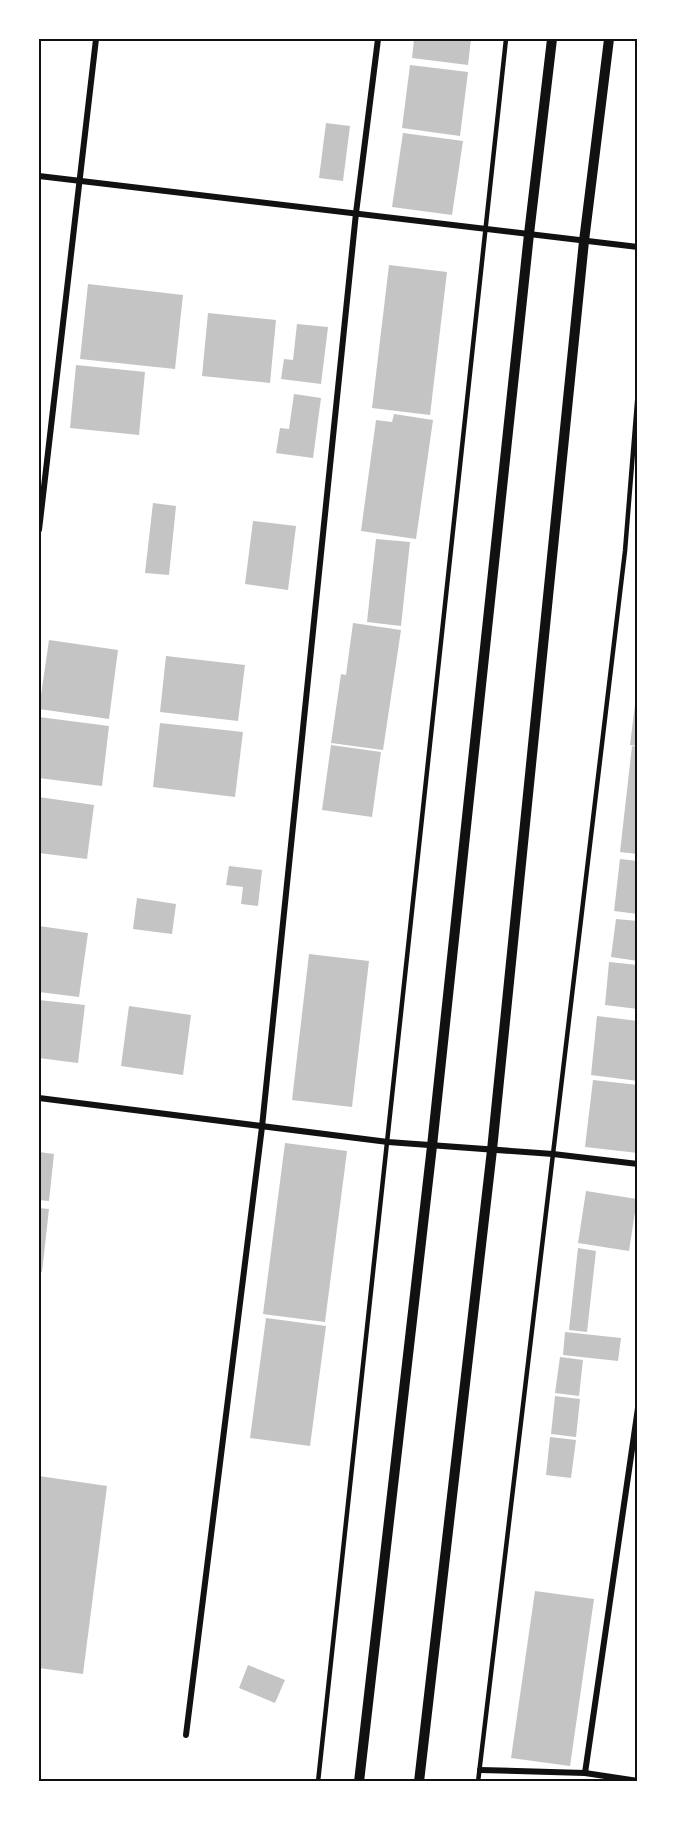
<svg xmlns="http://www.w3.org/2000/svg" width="677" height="1821" viewBox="0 0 677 1821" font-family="Jost,sans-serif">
	<rect width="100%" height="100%" fill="#fff"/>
	<g fill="#c4c4c4">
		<path d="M 414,39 L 471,39 L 468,65 L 412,58 Z"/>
		<path d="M 410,65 L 468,72 L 460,136 L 402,128 Z"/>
		<path d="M 326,123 L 350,126 L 343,181 L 319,178 Z"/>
		<path d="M 403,133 L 463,141 L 452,215 L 392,207 Z"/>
		<path d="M 389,265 L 447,272 L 430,415 L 372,408 Z"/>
		<path d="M 88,284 L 183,295 L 175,369 L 80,359 Z"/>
		<path d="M 208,313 L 276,320 L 270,383 L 202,376 Z"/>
		<path d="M 297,324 L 328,327 L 321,384 L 281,379 L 284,359 L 293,360 Z"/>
		<path d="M 76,365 L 145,372 L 139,435 L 70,428 Z"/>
		<path d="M 294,394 L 321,398 L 313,458 L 276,453 L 280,428 L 289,429 Z"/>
		<path d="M 394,414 L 433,420 L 416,539 L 361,531 L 376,420 L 392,422 Z"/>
		<path d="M 153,503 L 176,506 L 169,575 L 145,573 Z"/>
		<path d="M 253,521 L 296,526 L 288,590 L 245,584 Z"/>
		<path d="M 376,539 L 410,542 L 401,626 L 367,622 Z"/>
		<path d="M 353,623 L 401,630 L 383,750 L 331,743 L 341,674 L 346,675 Z"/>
		<path d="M 49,640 L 118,650 L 109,719 L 39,709 Z"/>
		<path d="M 166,656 L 245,665 L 238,721 L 160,712 Z"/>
		<path d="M 637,688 L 638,689 L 638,746 L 630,745 Z"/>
		<path d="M 39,717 L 109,726 L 102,786 L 39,778 Z"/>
		<path d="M 160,723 L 243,732 L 235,797 L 153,787 Z"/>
		<path d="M 331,745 L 381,752 L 372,817 L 322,810 Z"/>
		<path d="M 632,746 L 638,747 L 638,854 L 620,852 Z"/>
		<path d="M 39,797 L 94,805 L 87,859 L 39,853 Z"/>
		<path d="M 620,859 L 638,861 L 638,914 L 614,911 Z"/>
		<path d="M 229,866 L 262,870 L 258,906 L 241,904 L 243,887 L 226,885 Z"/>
		<path d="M 137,898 L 176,904 L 172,934 L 133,929 Z"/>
		<path d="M 616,919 L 638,921 L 638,961 L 611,957 Z"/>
		<path d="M 39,926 L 88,933 L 79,997 L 39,992 Z"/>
		<path d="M 309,954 L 369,961 L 352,1107 L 292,1100 Z"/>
		<path d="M 609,962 L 638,965 L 638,1009 L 605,1005 Z"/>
		<path d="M 39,1000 L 85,1005 L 78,1063 L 39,1058 Z"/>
		<path d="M 129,1006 L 191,1015 L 183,1075 L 121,1066 Z"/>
		<path d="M 597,1016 L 638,1021 L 638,1081 L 591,1075 Z"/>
		<path d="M 593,1080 L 638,1085 L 638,1153 L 585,1147 Z"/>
		<path d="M 285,1143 L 347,1151 L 325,1322 L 263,1314 Z"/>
		<path d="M 39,1152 L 54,1154 L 49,1201 L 39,1200 Z"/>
		<path d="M 586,1191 L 637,1199 L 629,1251 L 578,1243 Z"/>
		<path d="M 39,1208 L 49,1209 L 42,1272 L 39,1271 Z"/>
		<path d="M 578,1248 L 596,1251 L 587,1332 L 569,1330 Z"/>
		<path d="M 266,1318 L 326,1326 L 310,1446 L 250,1438 Z"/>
		<path d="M 565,1332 L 621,1338 L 618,1361 L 563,1355 Z"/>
		<path d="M 560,1357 L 583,1360 L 579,1396 L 555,1393 Z"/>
		<path d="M 555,1396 L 580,1399 L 576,1437 L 551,1434 Z"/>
		<path d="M 550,1437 L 576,1440 L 571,1478 L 546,1475 Z"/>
		<path d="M 39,1476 L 107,1486 L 83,1674 L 39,1668 Z"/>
		<path d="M 535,1591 L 594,1599 L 570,1766 L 511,1758 Z"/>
		<path d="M 248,1665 L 285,1680 L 275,1703 L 239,1688 Z"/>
	</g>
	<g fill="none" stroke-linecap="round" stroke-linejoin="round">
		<g stroke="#111" stroke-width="4.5">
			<path d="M 318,1782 L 506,39"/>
			<path d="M 478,1782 L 625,551 L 638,390"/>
		</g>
		<g stroke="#111" stroke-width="6">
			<path d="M 39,176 L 638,247"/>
			<path d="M 39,530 L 96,39"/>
			<path d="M 39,1098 L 388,1142 L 553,1154 L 638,1164"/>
			<path d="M 186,1735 L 262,1127 L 356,213 L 378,39"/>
			<path d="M 480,1770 L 585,1773 L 638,1781"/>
			<path d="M 585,1773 L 638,1408"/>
		</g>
		<g stroke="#111" stroke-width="10">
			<path d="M 359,1782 L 432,1146 L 529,234 L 552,39"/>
			<path d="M 419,1782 L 492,1150 L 584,241 L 609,39"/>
		</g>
	</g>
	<rect width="677" height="1821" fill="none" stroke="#ffffff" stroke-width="81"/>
	<rect x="40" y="40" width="596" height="1740" fill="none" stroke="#111" stroke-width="2"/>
</svg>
